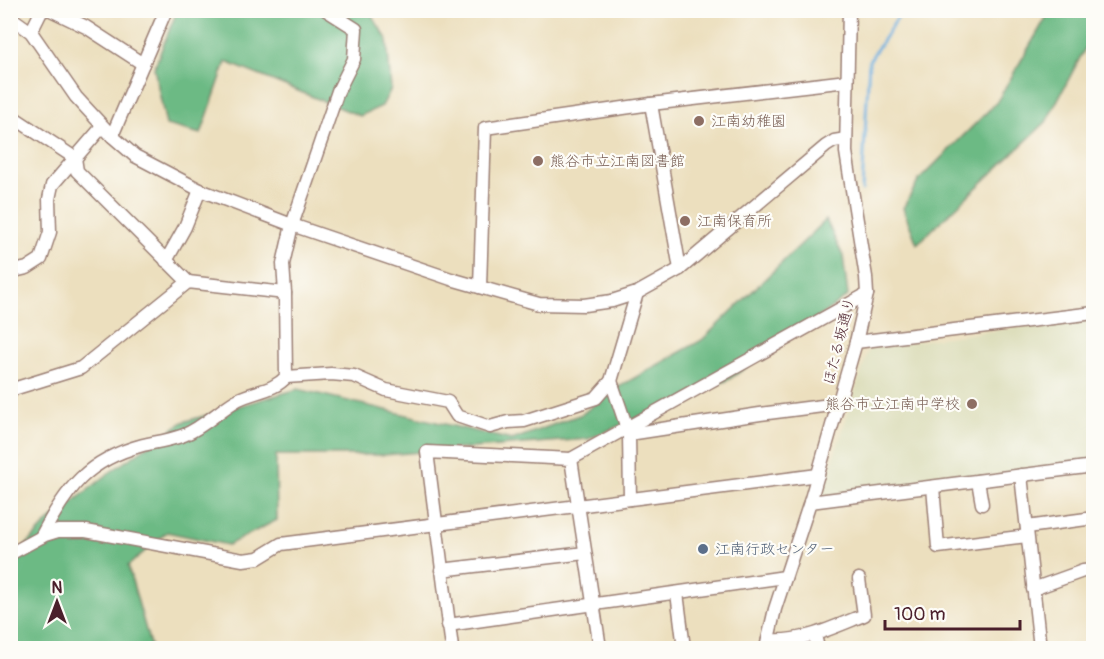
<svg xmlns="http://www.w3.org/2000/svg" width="1104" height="659" viewBox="0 0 1104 659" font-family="Pangolin,'Klee One',sans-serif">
	<rect width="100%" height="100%" fill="#fdfcf7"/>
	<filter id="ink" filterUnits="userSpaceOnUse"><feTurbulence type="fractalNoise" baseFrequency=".0167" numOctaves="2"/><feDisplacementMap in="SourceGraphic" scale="12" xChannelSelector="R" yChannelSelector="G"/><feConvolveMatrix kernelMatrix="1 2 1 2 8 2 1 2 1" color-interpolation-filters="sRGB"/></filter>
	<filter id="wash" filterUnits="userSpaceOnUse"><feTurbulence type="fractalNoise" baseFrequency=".008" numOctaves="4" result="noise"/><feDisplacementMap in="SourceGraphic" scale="24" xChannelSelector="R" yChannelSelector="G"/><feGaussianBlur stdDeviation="1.35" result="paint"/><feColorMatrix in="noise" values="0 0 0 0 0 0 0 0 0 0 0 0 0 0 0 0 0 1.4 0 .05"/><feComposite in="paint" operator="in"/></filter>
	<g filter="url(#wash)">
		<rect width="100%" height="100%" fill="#ecdfbe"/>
		<path fill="#dddebc" d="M 1093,317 L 1093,461 L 825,498 L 822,494 L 869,348 Z"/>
		<g fill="#6cba84" stroke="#5b6c58" stroke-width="1.5">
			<path d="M 177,11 L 369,11 L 387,39 L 391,89 L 382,106 L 360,116 L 226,62 L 201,134 L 166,125 L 154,68 Z"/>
			<path d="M 1050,11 L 1093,11 L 1093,33 L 1046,122 L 917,244 L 903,208 L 919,180 L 997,102 Z"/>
			<path d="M 826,220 L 843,256 L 848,296 L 728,380 L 588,439 L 383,455 L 276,455 L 277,520 L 228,545 L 167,532 L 128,566 L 151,648 L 11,648 L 10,562 L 48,522 L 113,470 L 183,422 L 298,389 L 512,440 L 582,414 L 615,389 L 702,340 Z"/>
		</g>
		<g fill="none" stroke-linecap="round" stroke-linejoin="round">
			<path stroke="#67acdd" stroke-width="3" d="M 862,190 L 869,61 L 903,10"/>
		</g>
	</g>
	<g filter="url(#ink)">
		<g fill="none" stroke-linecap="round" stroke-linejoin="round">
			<g stroke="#9b7f74" stroke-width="15">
				<g id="minor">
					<path d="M 51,10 L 86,27 L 143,64"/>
					<path d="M 10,17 L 31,32 L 76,97 L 112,136 L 135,156 L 200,190 L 292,225 L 451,279 L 539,304 L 584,305 L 612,301 L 637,293 L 680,269 L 826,146 L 834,141 L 846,139"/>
					<path d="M 31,32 L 41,12 L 45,10"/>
					<path d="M 651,104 L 680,269"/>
					<path d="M 10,115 L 75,158 L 77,171 L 188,282"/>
					<path d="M 112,136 L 166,10"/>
					<path d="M 166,261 L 185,227 L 200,190"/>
					<path d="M 10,272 L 27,268 L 41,259 L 50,232 L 49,199 L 52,185 L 102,127"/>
					<path d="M 480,287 L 485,128 L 651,104 L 847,81"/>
					<path d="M 856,342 L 1094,313"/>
					<path d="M 286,377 L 331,374 L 354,376 L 386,390 L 448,402 L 457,416 L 490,427 L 508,422 L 524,421 L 596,398 L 611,381 L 637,293"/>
					<path d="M 611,381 L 629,434 L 630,499"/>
					<path d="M 10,390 L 81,368 L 188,282 L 285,293"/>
					<path d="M 629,434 L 760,414 L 838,404"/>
					<path d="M 571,459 L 867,294"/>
					<path d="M 1021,475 L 1040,648"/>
					<path d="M 978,481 L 982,504"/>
					<path d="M 933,487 L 938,547 L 1027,536"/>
					<path d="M 810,502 L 1094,466"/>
					<path d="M 1027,527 L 1094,518"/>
					<path d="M 41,537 C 67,488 87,460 143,445 C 157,442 171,440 184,435 C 204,427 218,411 237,400 C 254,391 274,391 286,377 L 285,293 L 283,264 L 292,225 L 338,91 L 354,59 L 356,29 L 326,10"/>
					<path d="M 10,554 L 45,535 L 58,531 L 86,531 L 243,560 L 258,558 L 281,544 L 818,475"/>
					<path d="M 441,570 L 585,553"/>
					<path d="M 1033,589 L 1083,571 L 1094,570"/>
					<path d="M 677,593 L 684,648"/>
					<path d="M 448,625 L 785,577"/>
					<path d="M 815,635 L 818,648"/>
					<path d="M 768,640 C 802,643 834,627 864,615 L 859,579"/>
					<path d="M 452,648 L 427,452 L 571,459 L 600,648"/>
					<path d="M 766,648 L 775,609 L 810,502 L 856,342 L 867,294 L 866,277 L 846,152 L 849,10"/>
				</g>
			</g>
			<use href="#minor" stroke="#fff" stroke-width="12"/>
		</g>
	</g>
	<g fill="#8d6e63" stroke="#fdfcf7" stroke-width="2">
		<circle cx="699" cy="121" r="6"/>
		<circle cx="538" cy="161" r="6"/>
		<circle cx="685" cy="221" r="6"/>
		<circle cx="972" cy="404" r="6"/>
	</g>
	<circle fill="#5c6f8a" stroke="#fdfcf7" stroke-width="2" cx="703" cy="549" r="6"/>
	<g text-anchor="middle" stroke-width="4.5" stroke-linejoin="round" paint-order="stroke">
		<g font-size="15" fill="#785e54" stroke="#fdfcf7" text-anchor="start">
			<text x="711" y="126">江南幼稚園</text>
			<text x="550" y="166">熊谷市立江南図書館</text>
			<text x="697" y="226">江南保育所</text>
			<text x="960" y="409" text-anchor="end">熊谷市立江南中学校</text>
		</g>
		<g font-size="15" fill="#4a1f2b" stroke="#fdfcf7">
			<text transform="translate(839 341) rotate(-76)" y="5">ほたる坂通り</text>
		</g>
		<g font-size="15" fill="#4e5e75" stroke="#fdfcf7" text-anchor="start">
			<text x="715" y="554">江南行政センター</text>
		</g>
	</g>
	<rect width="1104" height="659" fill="none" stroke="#fdfcf7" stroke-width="36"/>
	<g transform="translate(57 602)" stroke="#fdfcf7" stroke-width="4.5" paint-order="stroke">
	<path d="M0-4.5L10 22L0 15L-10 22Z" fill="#4a1f2b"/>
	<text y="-9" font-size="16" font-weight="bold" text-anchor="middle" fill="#4a1f2b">N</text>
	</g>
	<path d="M885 620v9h135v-9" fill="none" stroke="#4a1f2b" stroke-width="3"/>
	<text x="894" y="620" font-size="18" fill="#4a1f2b" stroke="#fdfcf7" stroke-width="4.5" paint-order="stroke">100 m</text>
</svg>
